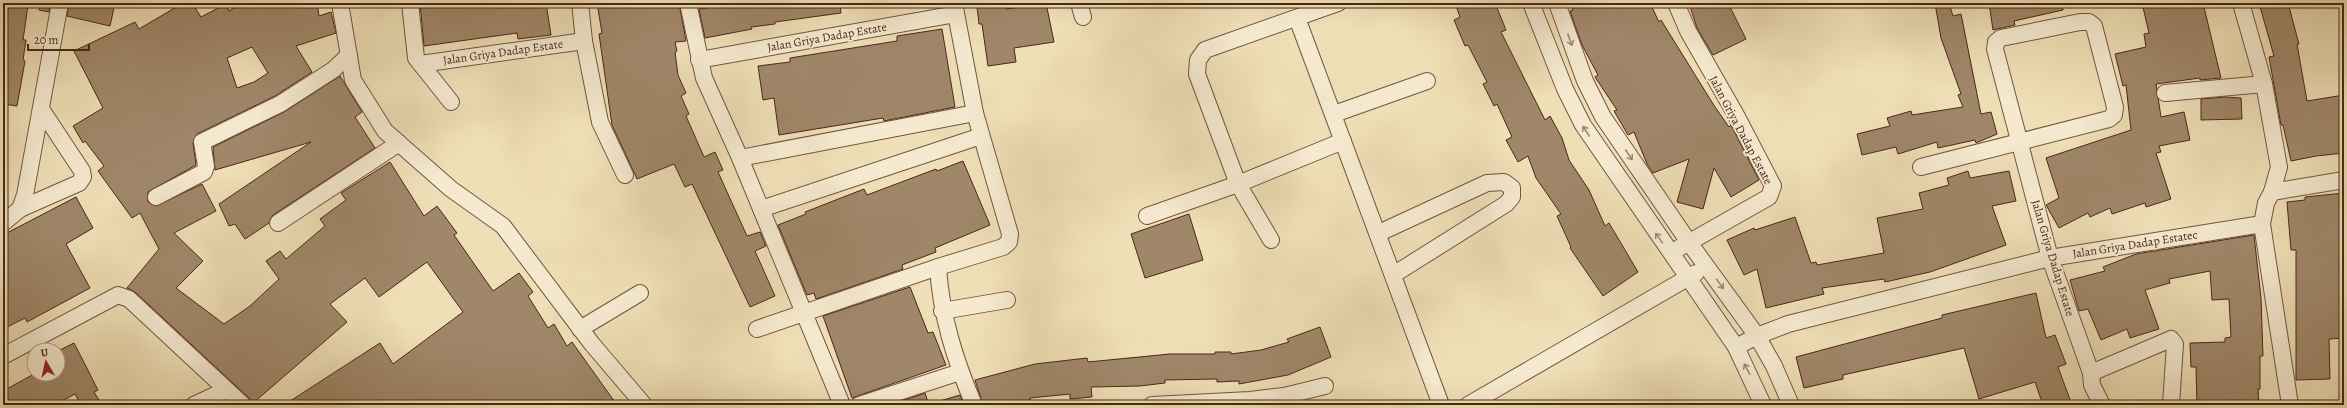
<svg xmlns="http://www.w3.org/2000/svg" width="2347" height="408" viewBox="0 0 2347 408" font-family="Alegreya,serif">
	<rect width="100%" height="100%" fill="#efdfb7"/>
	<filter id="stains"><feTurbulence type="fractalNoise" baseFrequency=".005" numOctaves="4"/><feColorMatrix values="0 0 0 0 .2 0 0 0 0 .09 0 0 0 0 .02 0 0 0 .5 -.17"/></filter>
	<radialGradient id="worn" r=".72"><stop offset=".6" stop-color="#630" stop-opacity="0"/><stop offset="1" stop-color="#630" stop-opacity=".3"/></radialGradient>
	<g fill="#a0876a" stroke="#4a2716" fill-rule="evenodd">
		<path d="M 9,3 L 28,5 L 23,40 L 26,40 L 23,60 L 25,61 L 17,106 L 3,104 L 3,43 Z"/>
		<path d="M 40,3 L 50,3 L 49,12 L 39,10 Z"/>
		<path d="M 69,3 L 115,3 L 110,26 L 67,16 Z"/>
		<path d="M 183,3 L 192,3 L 201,17 L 226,4 L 229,11 L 243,3 L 260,3 L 262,7 L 284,3 L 317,3 L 319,16 L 331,12 L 336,33 L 296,46 L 312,72 L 275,96 L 197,134 L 193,143 L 196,165 L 148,192 L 148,202 L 156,206 L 202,184 L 216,211 L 174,233 L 203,261 L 176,288 L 224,324 L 250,306 L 279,279 L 266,261 L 280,251 L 286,259 L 325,226 L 320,219 L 346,200 L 341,193 L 390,162 L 424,216 L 437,206 L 457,233 L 454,235 L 493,291 L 519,273 L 533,292 L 528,296 L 548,328 L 554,324 L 567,346 L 572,342 L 617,405 L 284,405 L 380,343 L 393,364 L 463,312 L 427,262 L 379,297 L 365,278 L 330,304 L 347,322 L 252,404 L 249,398 L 135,292 L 127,288 L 159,249 L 140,213 L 132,218 L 98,171 L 104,166 L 85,141 L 83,143 L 73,126 L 103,108 L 74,51 L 135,22 L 139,29 ZM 252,47 L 268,73 L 254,82 L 237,88 L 227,58 Z"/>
		<path d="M 420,3 L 546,3 L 551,35 L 518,39 L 517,33 L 424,46 Z"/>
		<path d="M 597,3 L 679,3 L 686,41 L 675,42 L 677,51 L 675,52 L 678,75 L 686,93 L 681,96 L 689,114 L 686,116 L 704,157 L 715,152 L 723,170 L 718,172 L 747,236 L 760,232 L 766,246 L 755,251 L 775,296 L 750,307 L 692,184 L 685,187 L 674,164 L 637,179 L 612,125 L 599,34 L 602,33 Z"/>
		<path d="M 739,3 L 840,3 L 841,13 L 775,22 L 775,24 L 751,27 L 752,29 L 705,38 L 699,9 Z"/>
		<path d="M 1005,3 L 1006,9 L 1046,3 L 1054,42 L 1014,48 L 1016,62 L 988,66 L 982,24 L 979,24 L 977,7 Z"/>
		<path d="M 1455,3 L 1495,3 L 1506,30 L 1501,32 L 1545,120 L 1550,116 L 1562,138 L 1569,160 L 1589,190 L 1605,226 L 1609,223 L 1638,272 L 1603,296 L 1570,248 L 1571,247 L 1557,216 L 1561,214 L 1536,178 L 1528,156 L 1518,162 L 1506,140 L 1512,137 L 1497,104 L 1494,106 L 1483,84 L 1487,82 L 1468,45 L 1465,46 L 1454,20 L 1460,17 Z"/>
		<path d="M 1570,3 L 1650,3 L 1659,22 L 1661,20 L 1715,107 L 1729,127 L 1731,125 L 1759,180 L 1731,197 L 1714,168 L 1703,209 L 1677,202 L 1689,159 L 1653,173 L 1647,164 L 1634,132 L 1628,135 L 1614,111 L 1617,110 L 1595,77 L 1598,75 L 1582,45 L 1570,11 L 1573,10 Z"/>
		<path d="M 1689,3 L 1728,3 L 1746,39 L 1713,55 L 1697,28 Z"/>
		<path d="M 1935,3 L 1949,3 L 1953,16 L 1961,14 L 1981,114 L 1991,112 L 1997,134 L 1976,143 L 1975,140 L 1938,148 L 1937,142 L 1898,154 L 1896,147 L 1862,155 L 1857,134 L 1890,126 L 1887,118 L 1911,111 L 1912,115 L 1963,107 L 1958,95 L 1961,94 L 1941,38 Z"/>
		<path d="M 1989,3 L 2062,3 L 2063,10 L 2014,21 L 2015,25 L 1993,30 Z"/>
		<path d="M 2142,3 L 2203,3 L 2221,78 L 2200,80 L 2200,78 L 2156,84 L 2161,117 L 2184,112 L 2190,140 L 2159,146 L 2161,152 L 2156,153 L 2171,199 L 2146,207 L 2145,203 L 2112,214 L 2110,208 L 2090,217 L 2088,213 L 2059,228 L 2046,205 L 2059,198 L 2046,158 L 2131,130 L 2126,85 L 2123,86 L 2115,54 L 2146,47 L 2144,34 L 2149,33 Z"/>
		<path d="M 2259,3 L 2288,3 L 2299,44 L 2297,44 L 2307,101 L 2344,95 L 2344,153 L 2316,156 L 2291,161 L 2283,125 L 2281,125 L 2269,57 L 2274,56 Z"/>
		<path d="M 942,29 L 955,107 L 884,121 L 883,118 L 779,135 L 774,98 L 763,100 L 758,66 L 790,62 L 790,58 L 897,41 L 897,36 Z"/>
		<path d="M 340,76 L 362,112 L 355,117 L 375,148 L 273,215 L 269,223 L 245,239 L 235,224 L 229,226 L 219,204 L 311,142 L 215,170 L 213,147 L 284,112 Z"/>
		<path d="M 2225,97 L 2241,98 L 2242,119 L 2201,120 L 2201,99 Z"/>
		<path d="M 963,161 L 990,225 L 935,248 L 936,252 L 902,265 L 903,269 L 816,299 L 814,293 L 807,295 L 778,225 L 806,214 L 805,212 L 864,189 L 867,195 L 936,169 L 937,171 Z"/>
		<path d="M 1968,171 L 1970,178 L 2009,171 L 2016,201 L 1992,206 L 2006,245 L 1930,272 L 1885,282 L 1884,279 L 1822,288 L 1824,294 L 1766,308 L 1757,269 L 1744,275 L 1727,240 L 1754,228 L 1755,230 L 1795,217 L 1811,263 L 1816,262 L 1817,265 L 1884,253 L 1877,218 L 1923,209 L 1919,193 L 1949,185 L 1947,178 Z"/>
		<path d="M 2344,193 L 2344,338 L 2329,339 L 2330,379 L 2296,380 L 2296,250 L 2291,250 L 2287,202 L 2305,200 L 2305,197 Z"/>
		<path d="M 76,197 L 93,228 L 66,244 L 90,288 L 27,322 L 25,318 L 3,329 L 3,235 Z"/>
		<path d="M 1189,214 L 1203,260 L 1145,278 L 1131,234 Z"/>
		<path d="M 2254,235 L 2261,298 L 2263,356 L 2260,356 L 2260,389 L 2258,389 L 2259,405 L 2197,405 L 2196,367 L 2191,367 L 2190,343 L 2225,342 L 2225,338 L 2231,337 L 2229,299 L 2212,300 L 2210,271 L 2169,279 L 2170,283 L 2145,290 L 2159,329 L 2130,338 L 2127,329 L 2101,340 L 2088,309 L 2079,311 L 2070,280 L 2105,271 L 2103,267 L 2136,254 Z"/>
		<path d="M 910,287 L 928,333 L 933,332 L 946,365 L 852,398 L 823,316 Z"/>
		<path d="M 2036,293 L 2046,338 L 2055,335 L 2066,364 L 2058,367 L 2072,405 L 2043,405 L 2035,382 L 1979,399 L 1964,348 L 1843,375 L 1843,379 L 1804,388 L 1796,357 L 1942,318 L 1942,315 Z"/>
		<path d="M 1320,327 L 1331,357 L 1288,375 L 1239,384 L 1239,381 L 1217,382 L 1217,379 L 1165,380 L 1165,383 L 1140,386 L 1091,387 L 1092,397 L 1070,399 L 1070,394 L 1030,398 L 1032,405 L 983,405 L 975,380 L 1035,364 L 1087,358 L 1088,362 L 1170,354 L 1215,354 L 1215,352 L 1231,352 L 1231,354 L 1261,350 L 1289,342 L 1287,339 Z"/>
		<path d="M 74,343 L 98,390 L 94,392 L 102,405 L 81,405 L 75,394 L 54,405 L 3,405 L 3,391 L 34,374 L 58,374 L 58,351 Z"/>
		<path d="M 925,393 L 929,405 L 890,405 Z"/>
		<path d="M 960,395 L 964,405 L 941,405 L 940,401 Z"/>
	</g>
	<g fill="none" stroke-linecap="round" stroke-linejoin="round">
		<g stroke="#73553e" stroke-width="18">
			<g id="street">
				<path d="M 340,3 L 353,80 L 385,131 L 451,189 L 503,226 L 592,344 L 644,405"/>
				<path d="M 410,3 L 416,58 L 451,102"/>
				<path d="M 580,3 L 584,41 L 600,122 L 625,175"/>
				<path d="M 688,3 L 704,78 L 740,158 L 842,405"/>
				<path d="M 954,3 L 975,113 L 1010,234 L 1009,242 L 1003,247 L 938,267 C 941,316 955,360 974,405"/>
				<path d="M 1079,3 L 1083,17"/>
				<path d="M 1531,3 L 1565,89 L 1583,125 L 1736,347 L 1763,405"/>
				<path d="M 1557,3 L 1585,81 L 1603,117 L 1688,241 L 1757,336 L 1774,366 L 1791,405"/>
				<path d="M 1676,3 L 1688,31 L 1736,115 L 1773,186 L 1769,197 L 1679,248"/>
				<path d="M 1297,18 L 1441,405"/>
				<path d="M 699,60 L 956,14"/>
				<path d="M 421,64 L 584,41"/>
				<path d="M 2165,93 L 2264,84"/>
				<path d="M 1334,114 L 1427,81"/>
				<path d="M 740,158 L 975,113"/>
				<path d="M 1921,167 L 2109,119 L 2114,115 L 2115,107 L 2094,26 L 2089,22 L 2080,22 L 2001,38 L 1996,42 L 1995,49 L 2050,258 L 2091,373 L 2092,385 L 2102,405"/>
				<path d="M 2272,192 L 2344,180"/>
				<path d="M 156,197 L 204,172 L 206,166 L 202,142 L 280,104 L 333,70 L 349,55"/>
				<path d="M 20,209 L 25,195 L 60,3"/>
				<path d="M 761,209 L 981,136"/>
				<path d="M 1147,216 L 1238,184 L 1343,141"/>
				<path d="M 3,223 L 20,209 L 79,183 L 83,177 L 82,171 L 41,109"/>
				<path d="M 278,223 L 399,143"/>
				<path d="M 2262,224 L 2290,405"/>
				<path d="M 1379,233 L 1487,183 L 1504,182 L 1512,188 L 1512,197 L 1506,204 L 1393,275"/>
				<path d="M 1271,240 L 1238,184 L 1197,74 L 1198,60 L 1205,50 L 1338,3"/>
				<path d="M 942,311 L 1007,300"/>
				<path d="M 580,329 L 640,293"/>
				<path d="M 757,329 L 938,267"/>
				<path d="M 1736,347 L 1757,336 L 1788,324 L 2050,258 L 2262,224 L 2266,203 L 2272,192 L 2279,167 L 2264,84 L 2241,3"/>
				<path d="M 3,356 L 118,295 L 129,299 L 243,405"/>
				<path d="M 2091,373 L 2171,339 L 2175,344 L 2171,405"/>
				<path d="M 1284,396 L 1325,386"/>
				<path d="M 194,405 L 226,390"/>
				<path d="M 859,405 L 960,372"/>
				<path d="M 1152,405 L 1250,400 L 1284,396 L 1289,405"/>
				<path d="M 1468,405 L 1696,273"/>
			</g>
		</g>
		<use href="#street" stroke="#f5ead0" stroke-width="16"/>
	</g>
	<defs><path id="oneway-shaft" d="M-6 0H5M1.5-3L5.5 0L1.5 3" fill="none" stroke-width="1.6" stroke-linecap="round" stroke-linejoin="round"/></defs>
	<g stroke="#a08873">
		<use href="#oneway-shaft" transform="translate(1570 40) rotate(70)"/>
		<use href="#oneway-shaft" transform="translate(1586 131) rotate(-123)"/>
		<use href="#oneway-shaft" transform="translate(1629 155) rotate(56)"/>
		<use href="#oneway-shaft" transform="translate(1659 238) rotate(-125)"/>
		<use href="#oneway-shaft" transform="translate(1720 284) rotate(54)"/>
		<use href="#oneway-shaft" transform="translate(1747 369) rotate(-118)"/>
	</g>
	<g text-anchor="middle" stroke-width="4" stroke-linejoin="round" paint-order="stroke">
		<g font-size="12" fill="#4a2716" stroke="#f5ead0">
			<text transform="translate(827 37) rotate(-10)" y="4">Jalan Griya Dadap Estate</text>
			<text transform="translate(503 52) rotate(-8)" y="4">Jalan Griya Dadap Estate</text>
			<text transform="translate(1741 130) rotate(62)" y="4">Jalan Griya Dadap Estate</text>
			<text transform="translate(2135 244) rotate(-9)" y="4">Jalan Griya Dadap Estatec</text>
			<text transform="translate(2053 258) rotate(73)" y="4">Jalan Griya Dadap Estate</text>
		</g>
	</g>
	<rect width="2347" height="408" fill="none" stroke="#efdfb7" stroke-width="16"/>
	<rect x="4" y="4" width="2339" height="400" fill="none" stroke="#4a2716" stroke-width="2"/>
	<rect x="8" y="8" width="2331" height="392" fill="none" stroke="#4a2716"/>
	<g transform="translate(46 362) rotate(351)"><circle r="19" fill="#f5ead0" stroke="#b19c86"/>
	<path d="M0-3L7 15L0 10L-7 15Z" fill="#8f2418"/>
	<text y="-6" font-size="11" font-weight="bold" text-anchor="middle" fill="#4a2716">U</text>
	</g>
	<path d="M28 44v6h61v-6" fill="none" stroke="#4a2716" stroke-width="2"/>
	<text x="34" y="44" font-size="12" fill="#4a2716" stroke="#f5ead0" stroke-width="3" paint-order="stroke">20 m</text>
	<rect width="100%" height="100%" filter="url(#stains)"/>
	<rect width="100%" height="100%" fill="url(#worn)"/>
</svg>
